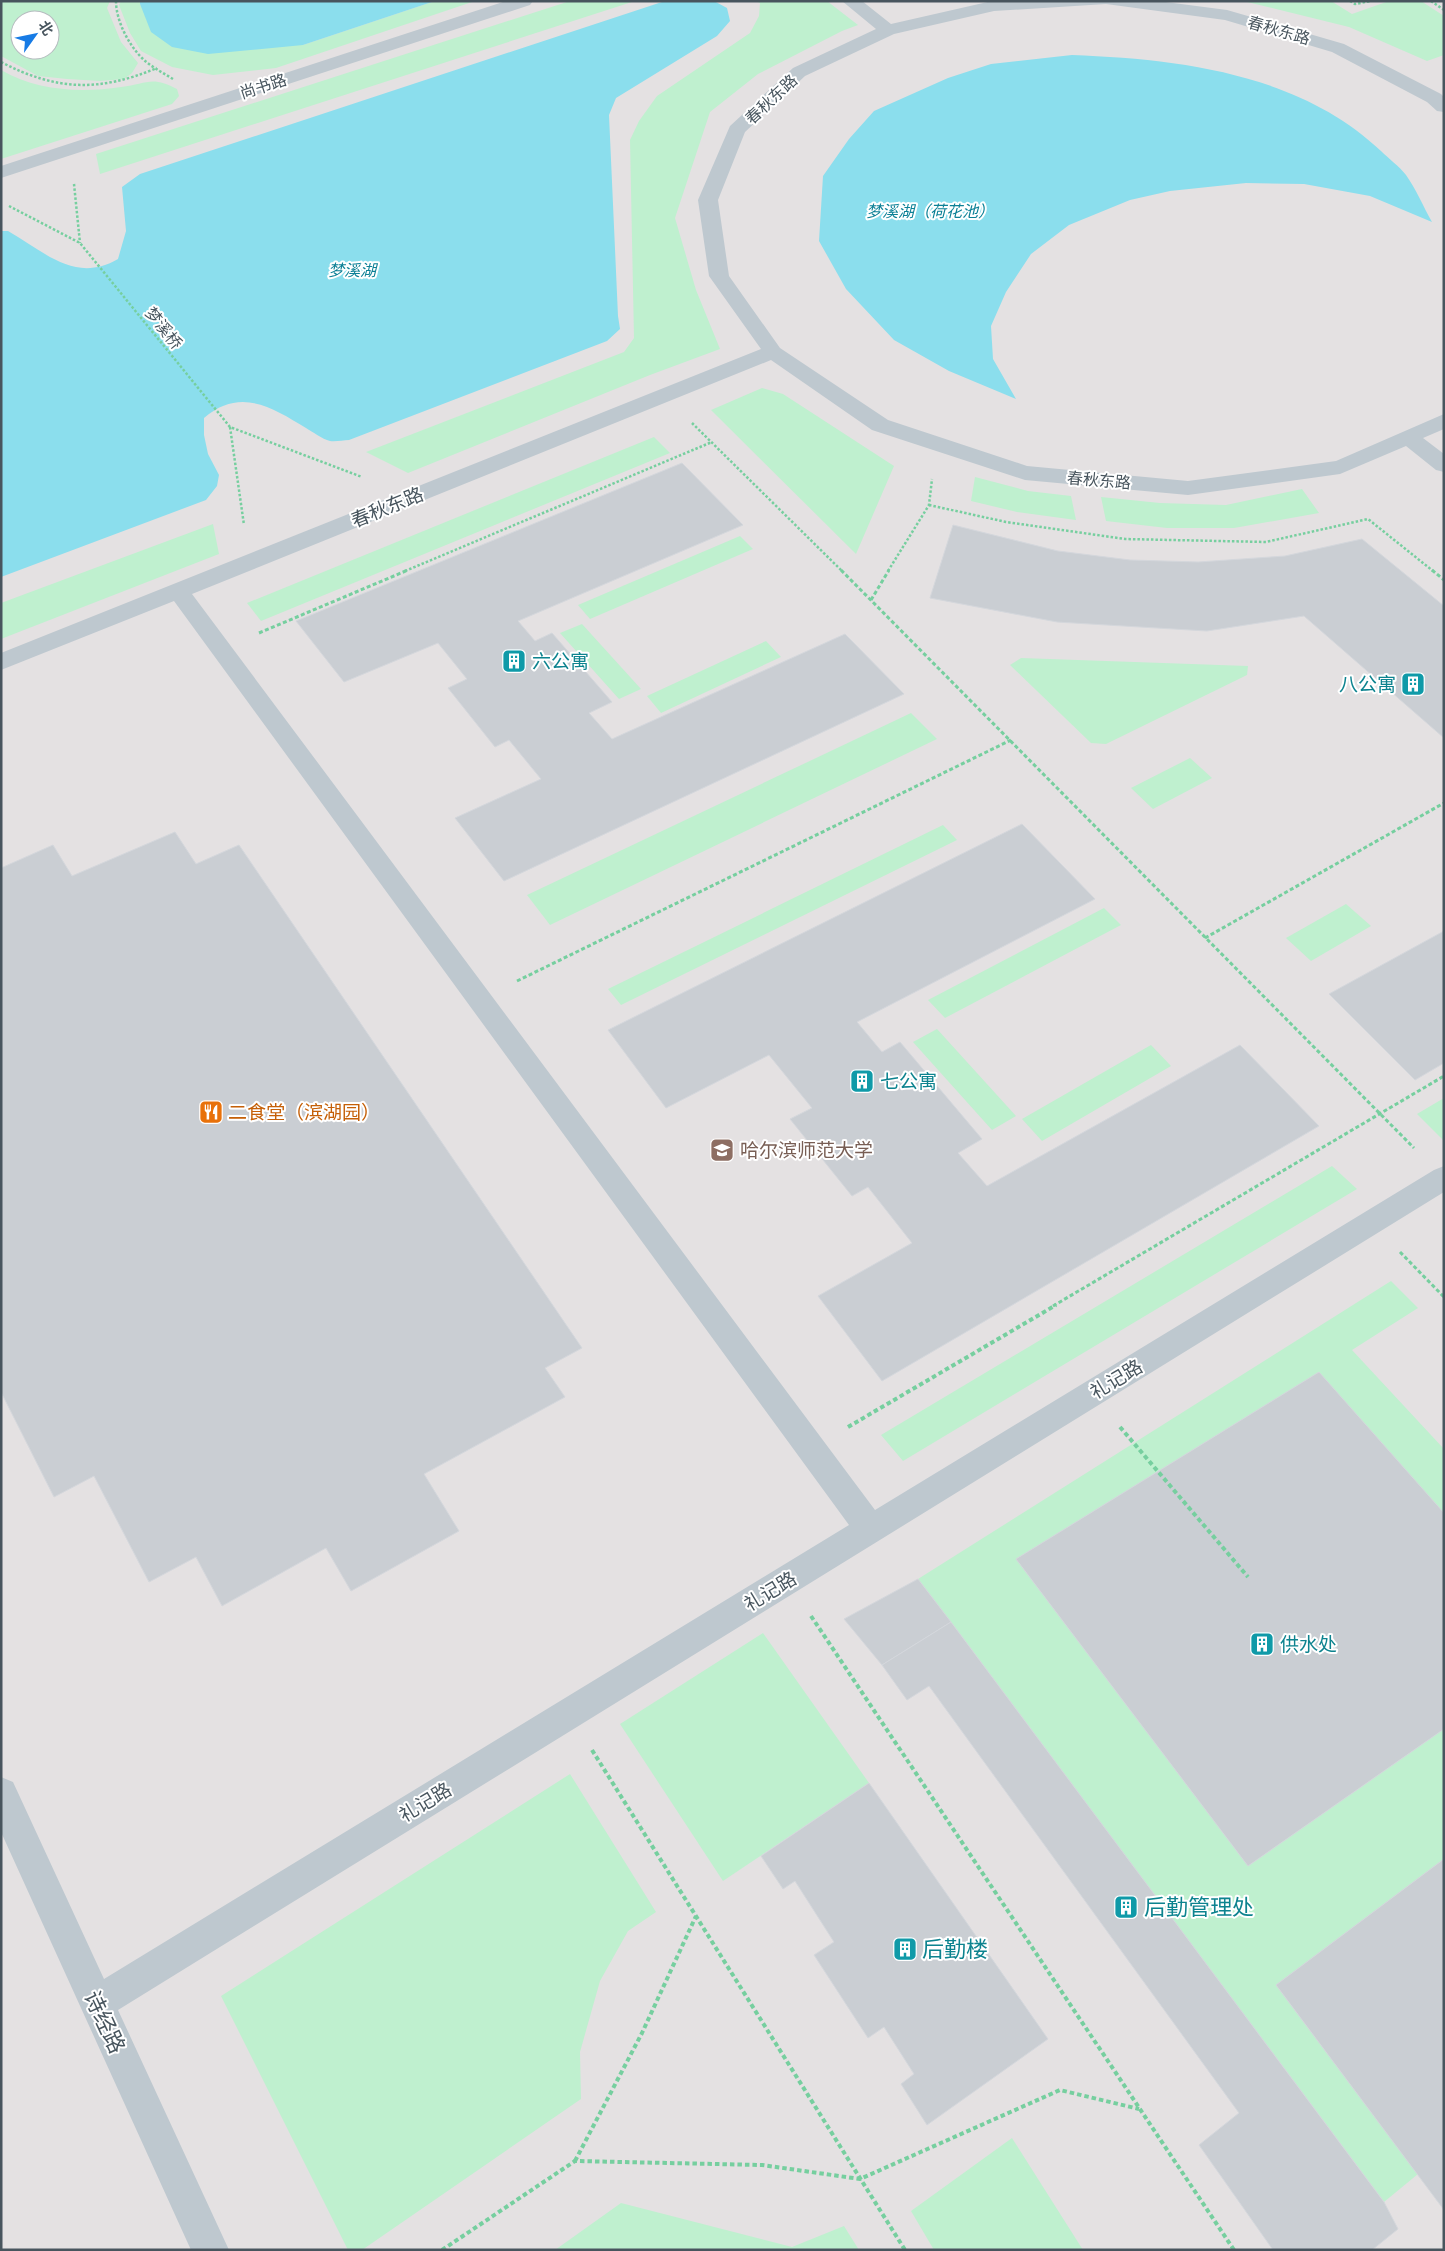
<svg xmlns="http://www.w3.org/2000/svg" width="1445" height="2251" viewBox="0 0 1445 2251" font-family="Karla,'Noto Sans SC',sans-serif">
	<rect width="100%" height="100%" fill="#f3f0f0"/>
	<path fill="#e4e1e2" fill-rule="evenodd" d="M 1,1 L 1444,1 L 1444,2250 L 1,2250 ZM 20,20 L 50,20 L 50,50 L 20,50 Z"/>
	<g fill="#bff0cf" fill-rule="evenodd">
		<path d="M 1,1 L 110,1 L 107,8 L 121,42 L 138,63 L 132,73 L 124,79 L 100,81 L 67,79 L 38,76 L 1,56 ZM 20,20 L 50,20 L 50,50 L 20,50 Z"/>
		<path d="M 121,1 L 140,1 L 140,5 L 303,45 L 435,1 L 475,1 L 276,68 L 213,75 L 172,67 L 141,51 L 130,33 L 119,5 Z"/>
		<path d="M 570,1 L 635,1 L 100,174 L 96,154 Z"/>
		<path d="M 756,1 L 827,1 L 858,25 L 842,31 L 758,74 L 710,112 L 675,218 L 696,290 L 720,349 L 650,375 L 408,473 L 366,452 L 624,352 L 634,338 L 630,140 L 639,121 L 657,96 L 750,33 L 759,16 L 760,3 Z"/>
		<path d="M 1243,1 L 1331,1 L 1352,14 L 1389,1 L 1421,1 L 1444,16 L 1444,55 L 1427,61 L 1349,27 Z"/>
		<path d="M 1,70 C 37,91 81,93 121,87 C 146,84 152,75 177,89 L 179,96 L 172,104 L 1,159 Z"/>
		<path d="M 762,388 L 783,394 L 894,466 L 856,554 L 711,410 Z"/>
		<path d="M 654,437 L 670,453 L 261,621 L 247,603 Z"/>
		<path d="M 975,477 L 1028,491 L 1071,496 L 1076,520 L 1017,512 L 971,501 Z"/>
		<path d="M 1302,489 L 1319,513 L 1234,528 L 1167,528 L 1106,521 L 1101,497 L 1160,503 L 1226,505 Z"/>
		<path d="M 213,524 L 219,554 L 1,639 L 1,603 Z"/>
		<path d="M 740,536 L 753,549 L 590,619 L 578,605 Z"/>
		<path d="M 582,624 L 641,689 L 619,699 L 560,633 Z"/>
		<path d="M 766,641 L 781,657 L 661,713 L 647,696 Z"/>
		<path d="M 1021,658 L 1248,666 L 1247,675 L 1106,744 L 1091,743 L 1010,665 Z"/>
		<path d="M 911,713 L 937,739 L 550,925 L 527,895 Z"/>
		<path d="M 1190,758 L 1212,778 L 1153,809 L 1131,788 Z"/>
		<path d="M 943,825 L 957,840 L 621,1005 L 608,989 Z"/>
		<path d="M 1346,904 L 1371,926 L 1311,961 L 1286,938 Z"/>
		<path d="M 1104,908 L 1121,925 L 945,1018 L 928,1000 Z"/>
		<path d="M 937,1029 L 1016,1116 L 992,1130 L 913,1042 Z"/>
		<path d="M 1151,1045 L 1171,1066 L 1042,1141 L 1022,1119 Z"/>
		<path d="M 1444,1098 L 1444,1140 L 1443,1140 L 1417,1114 Z"/>
		<path d="M 1332,1166 L 1357,1189 L 903,1461 L 881,1435 Z"/>
		<path d="M 1391,1281 L 1418,1308 L 1352,1350 L 1444,1449 L 1444,1859 L 1276,1985 L 1418,2174 L 1384,2202 L 918,1579 Z"/>
		<path d="M 763,1633 L 869,1783 L 723,1881 L 620,1724 Z"/>
		<path d="M 570,1774 L 656,1912 L 628,1931 L 600,1981 L 580,2052 L 581,2099 L 362,2250 L 348,2250 L 221,1996 Z"/>
		<path d="M 1012,2138 L 1083,2250 L 934,2250 L 911,2211 Z"/>
		<path d="M 621,2203 L 792,2247 L 844,2226 L 859,2250 L 555,2250 Z"/>
	</g>
	<g fill="#8bdeed">
		<path d="M 140,1 L 435,1 L 303,45 L 208,54 L 172,47 L 151,32 L 140,4 Z"/>
		<path d="M 665,1 L 714,1 L 727,8 L 730,21 L 717,36 L 616,98 L 609,115 L 618,316 L 620,329 L 607,341 L 349,440 C 343,440 336,442 330,441 C 322,439 313,432 306,428 C 272,407 240,387 204,418 L 204,435 L 208,454 L 219,475 L 217,486 L 206,500 L 1,577 L 1,231 L 8,231 C 45,252 75,284 118,259 L 126,231 L 122,187 L 140,174 Z"/>
		<path d="M 1072,55 C 1180,59 1300,74 1381,151 C 1389,159 1399,166 1406,175 C 1416,189 1423,206 1432,222 L 1370,196 L 1304,184 L 1246,183 L 1170,191 L 1130,200 L 1069,225 L 1031,254 L 1006,292 L 991,326 L 993,359 L 1016,399 L 949,371 L 894,340 L 846,289 L 819,241 L 823,176 L 849,139 L 874,111 L 948,78 L 991,64 Z"/>
	</g>
	<g fill="#caced3" stroke="#d4d7dc">
		<path d="M 682,463 L 743,525 L 518,621 L 535,641 L 552,633 L 612,702 L 589,713 L 612,739 L 845,634 L 904,694 L 504,881 L 455,818 L 541,779 L 509,740 L 495,747 L 448,688 L 467,679 L 438,643 L 344,682 L 296,621 Z"/>
		<path d="M 953,525 L 1058,551 L 1130,560 L 1198,562 L 1285,556 L 1362,539 L 1444,606 L 1444,738 L 1304,616 L 1207,631 L 1057,622 L 930,598 Z"/>
		<path d="M 1022,824 L 1095,899 L 857,1022 L 882,1052 L 900,1042 L 982,1139 L 958,1153 L 987,1186 L 1240,1045 L 1319,1126 L 882,1381 L 818,1296 L 912,1243 L 868,1187 L 852,1196 L 790,1119 L 812,1108 L 769,1055 L 666,1108 L 608,1030 Z"/>
		<path d="M 175,832 L 196,864 L 239,845 L 582,1348 L 545,1368 L 565,1397 L 424,1474 L 459,1531 L 351,1591 L 326,1548 L 222,1606 L 196,1557 L 149,1582 L 94,1476 L 54,1497 L 1,1392 L 1,868 L 53,845 L 72,876 Z"/>
		<path d="M 1444,931 L 1444,1063 L 1415,1080 L 1329,994 Z"/>
		<path d="M 1319,1372 L 1444,1513 L 1444,1729 L 1248,1866 L 1016,1559 Z"/>
		<path d="M 918,1579 L 951,1622 L 882,1665 L 844,1619 Z"/>
		<path d="M 951,1622 L 1384,2202 L 1398,2229 L 1372,2250 L 1273,2250 L 1199,2145 L 1239,2113 L 929,1686 L 907,1700 L 882,1665 Z"/>
		<path d="M 869,1783 L 1048,2039 L 927,2125 L 901,2084 L 914,2074 L 884,2027 L 868,2038 L 814,1955 L 834,1942 L 795,1881 L 783,1889 L 761,1856 Z"/>
		<path d="M 1444,1859 L 1444,2210 L 1276,1985 Z"/>
	</g>
	<g fill="none" stroke-linecap="round" stroke-linejoin="round">
		<g stroke="#76cf9f" stroke-width="2.5" stroke-dasharray="2.5 2" stroke-linecap="butt">
			<path d="M 116,1 C 116,21 129,46 144,60 C 152,67 163,73 173,79"/>
			<path d="M 1350,1 L 1355,4 L 1371,1"/>
			<path d="M 1431,1 L 1444,10"/>
			<path d="M 1,62 C 57,91 99,92 157,68"/>
			<path d="M 74,184 L 80,243"/>
			<path d="M 9,206 L 80,243 L 230,427 L 362,477"/>
			<path d="M 692,423 L 842,571"/>
			<path d="M 230,427 L 244,525"/>
			<path d="M 929,505 L 1006,522 L 1125,539 L 1266,542 L 1368,519 L 1433,571"/>
			<path d="M 405,571 L 712,442"/>
			<path d="M 888,571 L 929,505 L 932,479"/>
		</g>
		<g stroke="#76cf9f" stroke-width="3" stroke-dasharray="4 2.5" stroke-linecap="butt">
			<path d="M 841,570 L 1414,1148"/>
			<path d="M 1432,570 L 1444,580"/>
			<path d="M 871,600 L 889,570"/>
			<path d="M 259,633 L 408,570"/>
			<path d="M 1205,938 L 1444,803"/>
			<path d="M 517,981 L 1011,740"/>
			<path d="M 1400,1252 L 1444,1297"/>
			<path d="M 1053,1306 L 1444,1076"/>
		</g>
		<g stroke="#76cf9f" stroke-width="4" stroke-dasharray="4.5 3" stroke-linecap="butt">
			<path d="M 848,1427 L 1056,1305"/>
			<path d="M 1120,1427 L 1248,1577"/>
			<path d="M 811,1616 L 1234,2250"/>
			<path d="M 592,1750 L 905,2250"/>
			<path d="M 575,2161 L 642,2033 L 696,1916"/>
			<path d="M 442,2250 L 575,2161 L 762,2165 L 860,2179 L 1060,2090 L 1139,2109"/>
		</g>
		<g fill="#bec8cf" fill-rule="evenodd">
			<path d="M 506,1 L 533,1 L 530,5 L 1,178 L 1,166 Z"/>
			<path d="M 842,1 L 862,1 L 891,24 L 992,1 L 1158,1 L 1227,10 L 1344,44 L 1441,94 L 1444,97 L 1444,112 L 1437,111 L 1427,102 L 1332,52 L 1225,20 L 1106,4 L 994,11 L 894,34 L 805,76 L 745,132 L 718,200 L 729,276 L 780,348 L 888,420 L 1027,466 L 1188,481 L 1336,461 L 1444,414 L 1444,429 L 1423,438 L 1444,454 L 1444,472 L 1436,470 L 1406,446 L 1340,474 L 1188,495 L 1025,480 L 872,430 L 771,360 L 192,594 L 875,1510 L 1434,1170 L 1444,1166 L 1444,1192 L 118,2010 L 229,2250 L 191,2250 L 1,1832 L 1,1777 L 13,1782 L 104,1979 L 849,1525 L 174,601 L 1,670 L 1,653 L 761,349 L 709,276 L 698,200 L 730,126 L 793,68 L 876,29 Z"/>
		</g>
	</g>
	<defs>
		<g id="building-square" transform="scale(1.25)"><rect x="-9" y="-9" width="18" height="18" rx="4" fill="#0f9aa8" stroke="#fff"/><path d="M-4-6H4V6H1V3H-1V6H-4ZM-2.5-4.3h1.7v1.8h-1.7ZM.8-4.3h1.7v1.8H.8ZM-2.5-1h1.7V.8h-1.7ZM.8-1h1.7V.8H.8Z" fill="#fff"/></g>
		<g id="restaurant-square" transform="scale(1.25)"><rect x="-9" y="-9" width="18" height="18" rx="4" fill="#e8710a" stroke="#fff"/><path d="M-5-6h1v4h1v-4h1v4h1v-4h1v5L-1.5 .5V6h-2V.5L-5-1ZM5-6V6H3V1.5H1.5Q1.5-4 5-6Z" fill="#fff"/></g>
		<g id="university-square" transform="scale(1.25)"><rect x="-9" y="-9" width="18" height="18" rx="4" fill="#8d6e63" stroke="#fff"/><path d="M0-5L7-2L0 1L-7-2ZM-4 1L0 2.5L4 1V4Q0 6-4 4Z" fill="#fff"/></g>
	</defs>
	<g fill-rule="evenodd">
		<use href="#building-square" x="514" y="661"/>
		<use href="#building-square" x="1413" y="684"/>
		<use href="#building-square" x="862" y="1081"/>
		<use href="#restaurant-square" x="211" y="1112"/>
		<use href="#university-square" x="722" y="1150"/>
		<use href="#building-square" x="1262" y="1644"/>
		<use href="#building-square" x="1126" y="1907"/>
		<use href="#building-square" x="905" y="1949"/>
	</g>
	<g text-anchor="middle" stroke-width="4" stroke-linejoin="round" paint-order="stroke">
		<g font-size="16" fill="#48555e" stroke="#fff">
			<text transform="translate(1279 30) rotate(16)" y="6">春秋东路</text>
			<text transform="translate(263 86) rotate(-18)" y="6">尚书路</text>
			<text transform="translate(771 99) rotate(-43)" y="6">春秋东路</text>
			<text transform="translate(164 328) rotate(51)" y="6">梦溪桥</text>
			<text transform="translate(1099 480) rotate(5)" y="6">春秋东路</text>
		</g>
		<g font-size="16" font-style="italic" fill="#0c8096" stroke="#fff">
			<text x="930" y="217">梦溪湖（荷花池）</text>
			<text x="352" y="276">梦溪湖</text>
		</g>
		<g font-size="19" fill="#48555e" stroke="#fff">
			<text transform="translate(387 507) rotate(-22)" y="7">春秋东路</text>
			<text transform="translate(1116 1379) rotate(-31)" y="7">礼记路</text>
			<text transform="translate(770 1591) rotate(-31)" y="7">礼记路</text>
			<text transform="translate(425 1802) rotate(-31)" y="7">礼记路</text>
		</g>
		<g font-size="19" fill="#0d838f" stroke="#fff" text-anchor="start">
			<text x="532" y="668">六公寓</text>
			<text x="1396" y="691" text-anchor="end">八公寓</text>
			<text x="880" y="1088">七公寓</text>
			<text x="1280" y="1651">供水处</text>
		</g>
		<g font-size="19" fill="#c56008" stroke="#fff" text-anchor="start">
			<text x="228" y="1119">二食堂（滨湖园）</text>
		</g>
		<g font-size="19" fill="#785e54" stroke="#fff" text-anchor="start">
			<text x="740" y="1157">哈尔滨师范大学</text>
		</g>
		<g font-size="22" fill="#0d838f" stroke="#fff" text-anchor="start">
			<text x="1144" y="1915">后勤管理处</text>
			<text x="922" y="1957">后勤楼</text>
		</g>
		<g font-size="22" fill="#48555e" stroke="#fff">
			<text transform="translate(105 2022) rotate(65)" y="8">诗经路</text>
		</g>
	</g>
	<rect width="1445" height="2251" fill="none" stroke="#48555e" stroke-width="5"/>
	<g transform="translate(35 35) rotate(57)"><circle r="24" fill="#ffffff" stroke="#b6bbbf"/>
	<path d="M0-4L9 19L0 12L-9 19Z" fill="#177be5"/>
	<text y="-8" font-size="14" font-weight="bold" text-anchor="middle" fill="#48555e">北</text>
	</g>
</svg>
